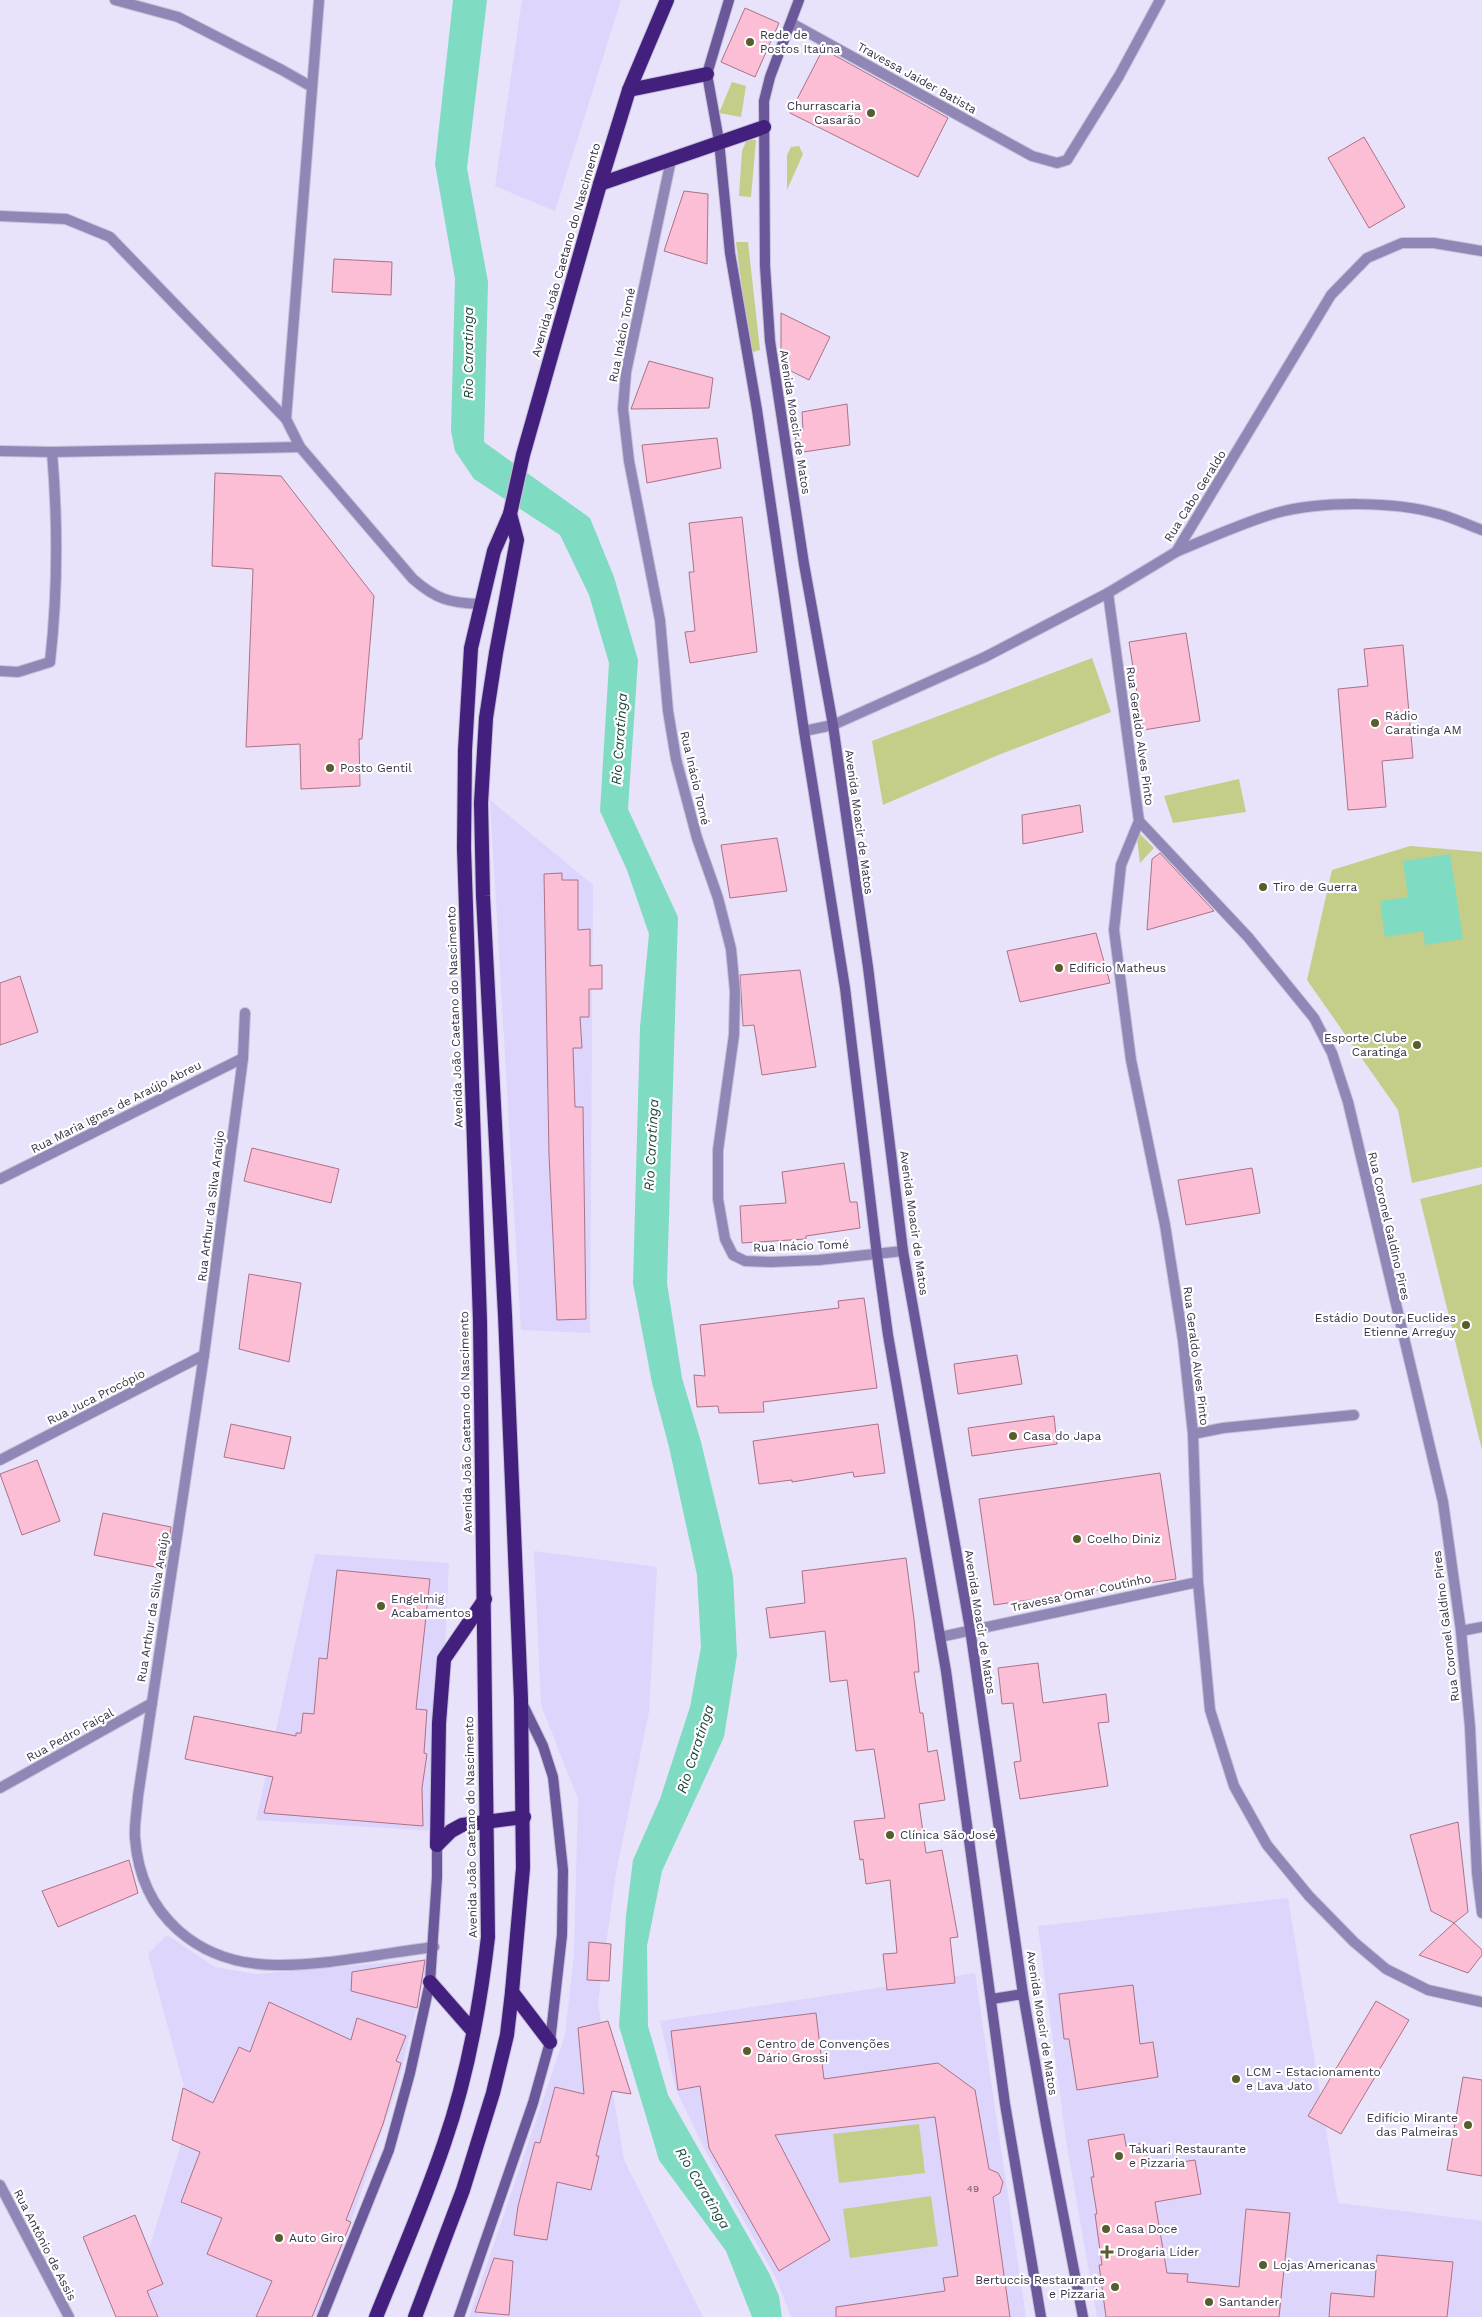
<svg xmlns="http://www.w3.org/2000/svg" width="1482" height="2317" viewBox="0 0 1482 2317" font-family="'Work Sans',sans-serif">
	<rect width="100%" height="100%" fill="#e8e3fa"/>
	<g fill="#ddd5fb">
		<path d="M 522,0 L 621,0 L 555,211 L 495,186 Z"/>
		<path d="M 490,800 L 593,885 L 590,1333 L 521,1330 Z"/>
		<path d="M 534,1551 L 657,1567 L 649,1712 L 616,1873 L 598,2003 L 624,2160 L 703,2317 L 469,2317 L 565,2035 L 574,1955 L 578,1799 L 541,1705 Z"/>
		<path d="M 315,1554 L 449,1563 L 436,1831 L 256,1820 Z"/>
		<path d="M 1288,1898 L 1338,2203 L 1482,2221 L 1482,2317 L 1097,2317 L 1066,2141 L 1038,1926 Z"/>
		<path d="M 167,1935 L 215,1967 L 256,1974 L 428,1959 L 399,2081 L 331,2281 L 316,2317 L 128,2317 L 191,2112 L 148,1954 Z"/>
		<path d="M 975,1973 L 1026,2317 L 791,2317 L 776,2278 L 706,2152 L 676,2090 L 660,2021 Z"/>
	</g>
	<g fill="#c4ce89">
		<path d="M 732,82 L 746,86 L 741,117 L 719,113 Z"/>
		<path d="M 747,139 L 756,140 L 751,197 L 739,196 L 742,151 Z"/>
		<path d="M 799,146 L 803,154 L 787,190 L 787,155 L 791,147 Z"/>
		<path d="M 736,242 L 748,242 L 760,350 L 750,353 Z"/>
		<path d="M 1092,658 L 1111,712 L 998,755 L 883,805 L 872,741 Z"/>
		<path d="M 1239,779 L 1246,812 L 1173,823 L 1164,796 Z"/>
		<path d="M 1136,830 L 1154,848 L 1140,863 Z"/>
		<path d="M 1410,846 L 1482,852 L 1482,1167 L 1412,1183 L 1398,1110 L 1307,980 L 1332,870 Z"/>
		<path d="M 1482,1184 L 1482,1450 L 1420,1199 Z"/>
		<path d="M 919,2124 L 925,2173 L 839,2183 L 833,2134 Z"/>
		<path d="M 931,2196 L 938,2246 L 850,2258 L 843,2209 Z"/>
	</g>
	<g fill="#7fdbc2">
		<path d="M 453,0 L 487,0 L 467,168 L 488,282 L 484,442 L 590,518 L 614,577 L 638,660 L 628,809 L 678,917 L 667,1283 L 682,1378 L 701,1442 L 733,1576 L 737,1655 L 724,1737 L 662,1871 L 647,1946 L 648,2026 L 668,2095 L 769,2273 L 779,2296 L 782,2317 L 752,2317 L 726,2251 L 659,2160 L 619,2026 L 626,1916 L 633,1860 L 660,1799 L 690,1707 L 701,1647 L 697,1575 L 669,1447 L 652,1383 L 633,1283 L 640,1027 L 649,934 L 627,870 L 600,811 L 609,663 L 589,595 L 560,535 L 474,479 L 455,451 L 451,431 L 455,279 L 435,164 Z"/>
		<path d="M 1450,854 L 1463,939 L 1425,945 L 1423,931 L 1385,937 L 1380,901 L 1408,897 L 1403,861 Z"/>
	</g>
	<g fill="#fcbed5" stroke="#aa7287">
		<path d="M 745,8 L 779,23 L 755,77 L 721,62 Z"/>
		<path d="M 823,49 L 948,118 L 918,177 L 790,113 Z"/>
		<path d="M 1364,137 L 1405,207 L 1369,228 L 1328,158 Z"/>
		<path d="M 684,191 L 708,194 L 707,264 L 664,251 Z"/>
		<path d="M 334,259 L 392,262 L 391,295 L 332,292 Z"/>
		<path d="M 781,313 L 830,337 L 809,380 L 781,366 Z"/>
		<path d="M 649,361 L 713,378 L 709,408 L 631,409 Z"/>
		<path d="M 847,404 L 850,445 L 797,453 L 795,431 L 803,430 L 802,412 Z"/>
		<path d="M 717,438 L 721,468 L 647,483 L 642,445 Z"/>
		<path d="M 215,473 L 281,476 L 374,596 L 362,739 L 359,739 L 360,786 L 301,789 L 300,744 L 246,747 L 253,569 L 212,566 Z"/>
		<path d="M 742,517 L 757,652 L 690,663 L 685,632 L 695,631 L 689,572 L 694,572 L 689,523 Z"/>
		<path d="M 1186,633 L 1200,721 L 1143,730 L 1129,642 Z"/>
		<path d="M 1403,645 L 1413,758 L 1382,761 L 1386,807 L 1348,810 L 1338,689 L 1368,686 L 1364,649 Z"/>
		<path d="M 1080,805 L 1083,832 L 1023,844 L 1022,815 Z"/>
		<path d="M 777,838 L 787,891 L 730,898 L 721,845 Z"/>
		<path d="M 1160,853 L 1214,911 L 1147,930 L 1152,859 Z"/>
		<path d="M 562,873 L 562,880 L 578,880 L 578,930 L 590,929 L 590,966 L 602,965 L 602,989 L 589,989 L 589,1017 L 580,1017 L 582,1048 L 573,1048 L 575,1107 L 583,1107 L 586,1319 L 557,1320 L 549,1155 L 544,874 Z"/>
		<path d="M 1096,933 L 1110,983 L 1020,1002 L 1007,951 Z"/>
		<path d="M 800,970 L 816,1067 L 762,1075 L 754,1025 L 743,1026 L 740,975 Z"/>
		<path d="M 20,976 L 38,1032 L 0,1045 L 0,983 Z"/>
		<path d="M 252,1148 L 339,1169 L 331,1203 L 244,1181 Z"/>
		<path d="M 844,1163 L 850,1202 L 857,1202 L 860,1228 L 806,1236 L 806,1239 L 742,1243 L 740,1206 L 786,1203 L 782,1172 Z"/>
		<path d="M 1252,1168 L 1260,1213 L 1186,1225 L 1178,1180 Z"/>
		<path d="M 249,1274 L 301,1283 L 289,1362 L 239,1349 Z"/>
		<path d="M 864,1298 L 877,1388 L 763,1402 L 764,1412 L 719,1413 L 718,1406 L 697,1407 L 694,1375 L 705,1376 L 700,1325 L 839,1308 L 838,1301 Z"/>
		<path d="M 1017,1355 L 1022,1384 L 958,1394 L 954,1364 Z"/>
		<path d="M 1054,1416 L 1057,1444 L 972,1456 L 968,1428 Z"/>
		<path d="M 231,1424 L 291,1437 L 284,1469 L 224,1457 Z"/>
		<path d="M 878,1424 L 885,1473 L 854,1477 L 853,1472 L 792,1482 L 792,1480 L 759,1484 L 753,1441 Z"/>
		<path d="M 37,1460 L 60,1521 L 22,1535 L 0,1474 Z"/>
		<path d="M 1160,1473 L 1176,1579 L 994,1605 L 979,1499 Z"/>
		<path d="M 103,1513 L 171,1527 L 165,1569 L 94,1555 Z"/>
		<path d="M 906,1558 L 914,1619 L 919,1672 L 914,1672 L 920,1713 L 923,1713 L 928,1752 L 937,1750 L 945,1800 L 919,1804 L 926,1853 L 942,1850 L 958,1937 L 950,1938 L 955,1983 L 887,1990 L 883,1954 L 897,1953 L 890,1880 L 866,1884 L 863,1859 L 860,1860 L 854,1821 L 885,1818 L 874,1749 L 856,1751 L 847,1680 L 830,1682 L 825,1631 L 770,1638 L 766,1608 L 805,1603 L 802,1571 Z"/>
		<path d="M 337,1570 L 430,1579 L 416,1709 L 427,1710 L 424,1753 L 427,1754 L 422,1788 L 423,1826 L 264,1813 L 273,1777 L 185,1759 L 194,1716 L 296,1736 L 296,1733 L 301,1733 L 303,1713 L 314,1714 L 319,1658 L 327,1659 Z"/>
		<path d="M 1038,1663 L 1043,1703 L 1106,1694 L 1109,1722 L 1098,1723 L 1108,1786 L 1020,1799 L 1014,1762 L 1021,1761 L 1013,1703 L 1002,1704 L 998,1668 Z"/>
		<path d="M 1458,1822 L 1468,1912 L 1454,1923 L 1431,1911 L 1410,1835 Z"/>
		<path d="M 129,1860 L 138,1893 L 58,1927 L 42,1891 Z"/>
		<path d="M 1454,1923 L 1482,1950 L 1482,1955 L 1468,1973 L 1419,1955 Z"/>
		<path d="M 589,1942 L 611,1944 L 609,1981 L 587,1980 Z"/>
		<path d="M 425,1960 L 417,2008 L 351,1991 L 352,1972 Z"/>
		<path d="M 1133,1985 L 1140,2044 L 1153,2042 L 1158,2077 L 1077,2090 L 1069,2039 L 1064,2039 L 1059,1994 Z"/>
		<path d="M 1376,2001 L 1409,2020 L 1341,2134 L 1308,2116 Z"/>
		<path d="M 269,2002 L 351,2040 L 357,2018 L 406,2036 L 396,2061 L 401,2063 L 383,2124 L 346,2220 L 351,2222 L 312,2317 L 256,2317 L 272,2281 L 207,2254 L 222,2218 L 181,2202 L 200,2152 L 172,2140 L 183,2088 L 213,2103 L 239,2047 L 250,2052 Z"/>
		<path d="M 816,2013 L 824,2079 L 938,2063 L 975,2090 L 989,2169 L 998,2173 L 1003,2182 L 1000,2193 L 993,2197 L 1010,2317 L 836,2317 L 836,2307 L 945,2291 L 943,2278 L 958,2276 L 935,2117 L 775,2135 L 830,2240 L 779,2271 L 709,2148 L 700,2086 L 678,2090 L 671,2031 Z"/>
		<path d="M 608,2021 L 631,2094 L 612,2091 L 596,2156 L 599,2156 L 591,2190 L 557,2182 L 547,2240 L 514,2235 L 518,2206 L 535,2142 L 540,2143 L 555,2087 L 584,2094 L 578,2028 Z"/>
		<path d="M 1463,2077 L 1482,2080 L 1482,2176 L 1447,2170 Z"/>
		<path d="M 1124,2134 L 1126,2146 L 1145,2143 L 1149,2167 L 1195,2160 L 1201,2194 L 1155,2202 L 1167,2273 L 1188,2274 L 1187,2282 L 1239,2287 L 1246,2209 L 1290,2213 L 1279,2317 L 1106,2317 L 1099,2265 L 1102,2265 L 1095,2214 L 1097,2214 L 1091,2177 L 1094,2177 L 1088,2140 Z"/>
		<path d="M 135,2215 L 163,2284 L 147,2291 L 158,2317 L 116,2317 L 83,2237 Z"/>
		<path d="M 1377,2255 L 1453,2262 L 1447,2317 L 1329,2317 L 1331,2293 L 1374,2297 Z"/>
		<path d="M 494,2258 L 513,2261 L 509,2315 L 475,2312 Z"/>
	</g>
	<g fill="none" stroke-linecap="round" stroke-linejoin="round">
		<g stroke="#c5c0d7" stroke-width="12">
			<g id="minor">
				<path d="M 115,0 L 178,17 L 282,70 L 312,87"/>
				<path d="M 791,23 L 1032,156 L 1057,163 L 1067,160 L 1119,76 L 1160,0"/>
				<path d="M 671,160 L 626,372 L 623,409 L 629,461 L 660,620 L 668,711 L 676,759 L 697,838 L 718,898 L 731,949 L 735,991 L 734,1035 L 718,1150 L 718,1199 L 725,1239 L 733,1255 L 745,1261 L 771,1262 L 819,1260 L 903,1251"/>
				<path d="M 0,216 L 66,219 L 110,237 L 286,419 L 300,447 L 413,579 C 436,599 449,603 480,604"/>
				<path d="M 286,419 L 319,0"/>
				<path d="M 0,451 L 52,452 L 300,447"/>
				<path d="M 1176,552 C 1209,538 1242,523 1276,513 C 1321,501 1394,501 1439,514 C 1454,518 1468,525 1482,530"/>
				<path d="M 1108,593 L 1139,821 L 1121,865 L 1114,930 L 1131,1060 L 1165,1225 L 1183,1340 L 1193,1434 L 1198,1582 L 1210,1710 L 1234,1786 L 1267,1845 L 1309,1896 L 1354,1942 L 1386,1969 L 1428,1990 L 1482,2002"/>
				<path d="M 0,671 L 18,672 L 50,662 C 58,591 58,523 52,452"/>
				<path d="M 804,731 L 833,725 L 985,657 L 1108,593 L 1176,552 L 1331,295 L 1367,258 L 1402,243 L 1434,243 L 1482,251"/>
				<path d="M 1139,821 L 1248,937 L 1314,1018 L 1332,1053 L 1348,1102 L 1443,1502 L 1461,1631 L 1470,1727 L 1477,1873 L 1482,1913"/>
				<path d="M 245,1013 L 243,1058 L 204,1355 L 138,1796 C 137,1810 134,1825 135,1838 C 141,1916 198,1964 275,1965 C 326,1966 383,1953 434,1947"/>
				<path d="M 0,1179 L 243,1058"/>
				<path d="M 1193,1434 L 1223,1428 L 1354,1415"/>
				<path d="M 0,1460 L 204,1355"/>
				<path d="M 1461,1631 L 1482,1627"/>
				<path d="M 940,1637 L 1198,1582"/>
				<path d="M 0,1788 L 152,1703"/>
				<path d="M 0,2185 L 69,2317"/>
			</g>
		</g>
		<g stroke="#c5c0d7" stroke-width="12">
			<g id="secondary">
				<path d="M 729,0 L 707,74 L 719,141 L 730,253 L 757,410 L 804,731 L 845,988 L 877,1255 L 888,1335 L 946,1671 L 1005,2104 L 1041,2317"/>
				<path d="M 799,0 L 770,77 L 764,101 L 765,266 L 770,341 L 804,564 L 833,725 L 868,967 L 903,1251 L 970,1629 L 1023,1994 L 1046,2125 L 1083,2317"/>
				<path d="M 992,1999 L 1023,1994"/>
				<path d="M 322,2317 L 389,2150 L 410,2073 L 430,1982 L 437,1877 L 437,1845"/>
				<path d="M 459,2317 L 533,2103 L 550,2042 L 562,1935 L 563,1870 L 553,1777 L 543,1746 L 522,1703"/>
			</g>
		</g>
		<g stroke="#c5c0d7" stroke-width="16">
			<g id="trunk">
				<path d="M 629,90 L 707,74"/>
				<path d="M 600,184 L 764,127"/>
				<path d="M 437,1845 L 439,1723 L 444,1659 L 485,1599"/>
				<path d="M 437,1845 L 451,1831 L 462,1825 L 524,1817"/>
				<path d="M 430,1982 L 473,2031"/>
				<path d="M 512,1992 L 550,2042"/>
				<path d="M 376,2317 C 399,2260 424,2203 444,2144 C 467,2078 480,2007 488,1937 L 480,1321 L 464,848 L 465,750 L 471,648 L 494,551 L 510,514 L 523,455 L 600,184 L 629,90 L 667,0"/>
				<path d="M 415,2317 L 463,2190 L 493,2093 L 507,2035 L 512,1992 L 523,1868 L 521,1699 L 505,1315 L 483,896 L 481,803 L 486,718 L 496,653 L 517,540 L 510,514"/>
			</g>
		</g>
		<use href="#minor" stroke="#9187b6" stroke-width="10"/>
		<use href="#secondary" stroke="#6a589b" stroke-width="10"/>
		<use href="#trunk" stroke="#44207e" stroke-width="14"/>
	</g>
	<g fill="#585d2b" stroke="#fff" stroke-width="2">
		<circle cx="750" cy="42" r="5"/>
		<circle cx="871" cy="113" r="5"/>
		<circle cx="1375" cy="723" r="5"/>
		<circle cx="330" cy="768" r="5"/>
		<circle cx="1263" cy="887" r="5"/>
		<circle cx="1059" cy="968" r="5"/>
		<circle cx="1417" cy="1045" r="5"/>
		<circle cx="1466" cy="1325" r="5"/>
		<circle cx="1013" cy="1436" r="5"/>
		<circle cx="1077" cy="1539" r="5"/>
		<circle cx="381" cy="1606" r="5"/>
		<circle cx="890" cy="1835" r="5"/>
		<circle cx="747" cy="2051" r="5"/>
		<circle cx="1236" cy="2079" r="5"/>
		<circle cx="1468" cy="2125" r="5"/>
		<circle cx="1119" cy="2156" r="5"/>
		<circle cx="1106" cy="2229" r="5"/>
		<circle cx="279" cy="2238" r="5"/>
		<path d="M1104.5 2244.5h5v5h5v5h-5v5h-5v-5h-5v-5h5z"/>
		<circle cx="1263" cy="2265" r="5"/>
		<circle cx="1115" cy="2287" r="5"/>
		<circle cx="1209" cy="2302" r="5"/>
	</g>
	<g text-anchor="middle" stroke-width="4.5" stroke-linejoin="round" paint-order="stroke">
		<g font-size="10" fill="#69566c">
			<text x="973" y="2192">49</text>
		</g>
		<g font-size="12" fill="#383349" stroke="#fff" text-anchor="start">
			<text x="760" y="39">Rede de<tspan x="760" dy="14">Postos Itaúna</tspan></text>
			<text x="861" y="110" text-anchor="end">Churrascaria<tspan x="861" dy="14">Casarão</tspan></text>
			<text x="1385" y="720">Rádio<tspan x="1385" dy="14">Caratinga AM</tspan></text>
			<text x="340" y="772">Posto Gentil</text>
			<text x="1273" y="891">Tiro de Guerra</text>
			<text x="1069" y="972">Edificio Matheus</text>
			<text x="1407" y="1042" text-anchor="end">Esporte Clube<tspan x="1407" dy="14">Caratinga</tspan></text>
			<text x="1456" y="1322" text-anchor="end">Estádio Doutor Euclides<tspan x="1456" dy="14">Etienne Arreguy</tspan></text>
			<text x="1023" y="1440">Casa do Japa</text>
			<text x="1087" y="1543">Coelho Diniz</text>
			<text x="391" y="1603">Engelmig<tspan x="391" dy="14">Acabamentos</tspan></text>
			<text x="900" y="1839">Clínica São José</text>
			<text x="757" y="2048">Centro de Convenções<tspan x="757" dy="14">Dário Grossi</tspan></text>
			<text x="1246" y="2076">LCM - Estacionamento<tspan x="1246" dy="14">e Lava Jato</tspan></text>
			<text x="1458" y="2122" text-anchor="end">Edifício Mirante<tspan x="1458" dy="14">das Palmeiras</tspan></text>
			<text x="1129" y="2153">Takuari Restaurante<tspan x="1129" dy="14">e Pizzaria</tspan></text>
			<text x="1116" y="2233">Casa Doce</text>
			<text x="289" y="2242">Auto Giro</text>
			<text x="1117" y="2256">Drogaria Líder</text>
			<text x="1273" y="2269">Lojas Americanas</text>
			<text x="1105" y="2284" text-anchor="end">Bertuccis Restaurante<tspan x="1105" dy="14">e Pizzaria</tspan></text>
			<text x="1219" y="2306">Santander</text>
		</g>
		<g font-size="12" fill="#383349" stroke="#fff">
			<text transform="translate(917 78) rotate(29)" y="4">Travessa Jaider Batista</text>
			<text transform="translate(566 250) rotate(-74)" y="4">Avenida João Caetano do Nascimento</text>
			<text transform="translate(622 335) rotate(-79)" y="4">Rua Inácio Tomé</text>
			<text transform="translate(795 422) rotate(81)" y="4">Avenida Moacir de Matos</text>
			<text transform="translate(1195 496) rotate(-58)" y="4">Rua Cabo Geraldo</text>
			<text transform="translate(1140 736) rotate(82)" y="4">Rua Geraldo Alves Pinto</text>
			<text transform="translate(695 778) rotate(77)" y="4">Rua Inácio Tomé</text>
			<text transform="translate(859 822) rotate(82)" y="4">Avenida Moacir de Matos</text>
			<text transform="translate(455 1017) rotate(-92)" y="4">Avenida João Caetano do Nascimento</text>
			<text transform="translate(116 1107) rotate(-27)" y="4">Rua Maria Ignes de Araújo Abreu</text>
			<text transform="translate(211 1206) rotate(-83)" y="4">Rua Arthur da Silva Araújo</text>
			<text transform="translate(914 1223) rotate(82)" y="4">Avenida Moacir de Matos</text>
			<text transform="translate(1389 1226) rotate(77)" y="4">Rua Coronel Galdino Pires</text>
			<text transform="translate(801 1246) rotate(-2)" y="4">Rua Inácio Tomé</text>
			<text transform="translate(1196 1356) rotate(83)" y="4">Rua Geraldo Alves Pinto</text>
			<text transform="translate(96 1397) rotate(-27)" y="4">Rua Juca Procópio</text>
			<text transform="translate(466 1422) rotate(-91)" y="4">Avenida João Caetano do Nascimento</text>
			<text transform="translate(1081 1593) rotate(-12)" y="4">Travessa Omar Coutinho</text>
			<text transform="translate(153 1607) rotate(-81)" y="4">Rua Arthur da Silva Araújo</text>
			<text transform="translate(980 1622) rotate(81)" y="4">Avenida Moacir de Matos</text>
			<text transform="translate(1446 1626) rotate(-97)" y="4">Rua Coronel Galdino Pires</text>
			<text transform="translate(70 1735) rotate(-29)" y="4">Rua Pedro Faiçal</text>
			<text transform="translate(471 1827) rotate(-91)" y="4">Avenida João Caetano do Nascimento</text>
			<text transform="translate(1042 2023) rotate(81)" y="4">Avenida Moacir de Matos</text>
			<text transform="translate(45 2245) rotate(63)" y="4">Rua Antônio de Assis</text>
		</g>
		<g font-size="14" font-style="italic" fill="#1d463c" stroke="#fff">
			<text transform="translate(468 353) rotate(-90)" y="5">Rio Caratinga</text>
			<text transform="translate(619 739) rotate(-86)" y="5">Rio Caratinga</text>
			<text transform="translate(651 1145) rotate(-87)" y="5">Rio Caratinga</text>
			<text transform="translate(695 1749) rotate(-72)" y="5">Rio Caratinga</text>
			<text transform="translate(703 2188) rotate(59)" y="5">Rio Caratinga</text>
		</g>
	</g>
</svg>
